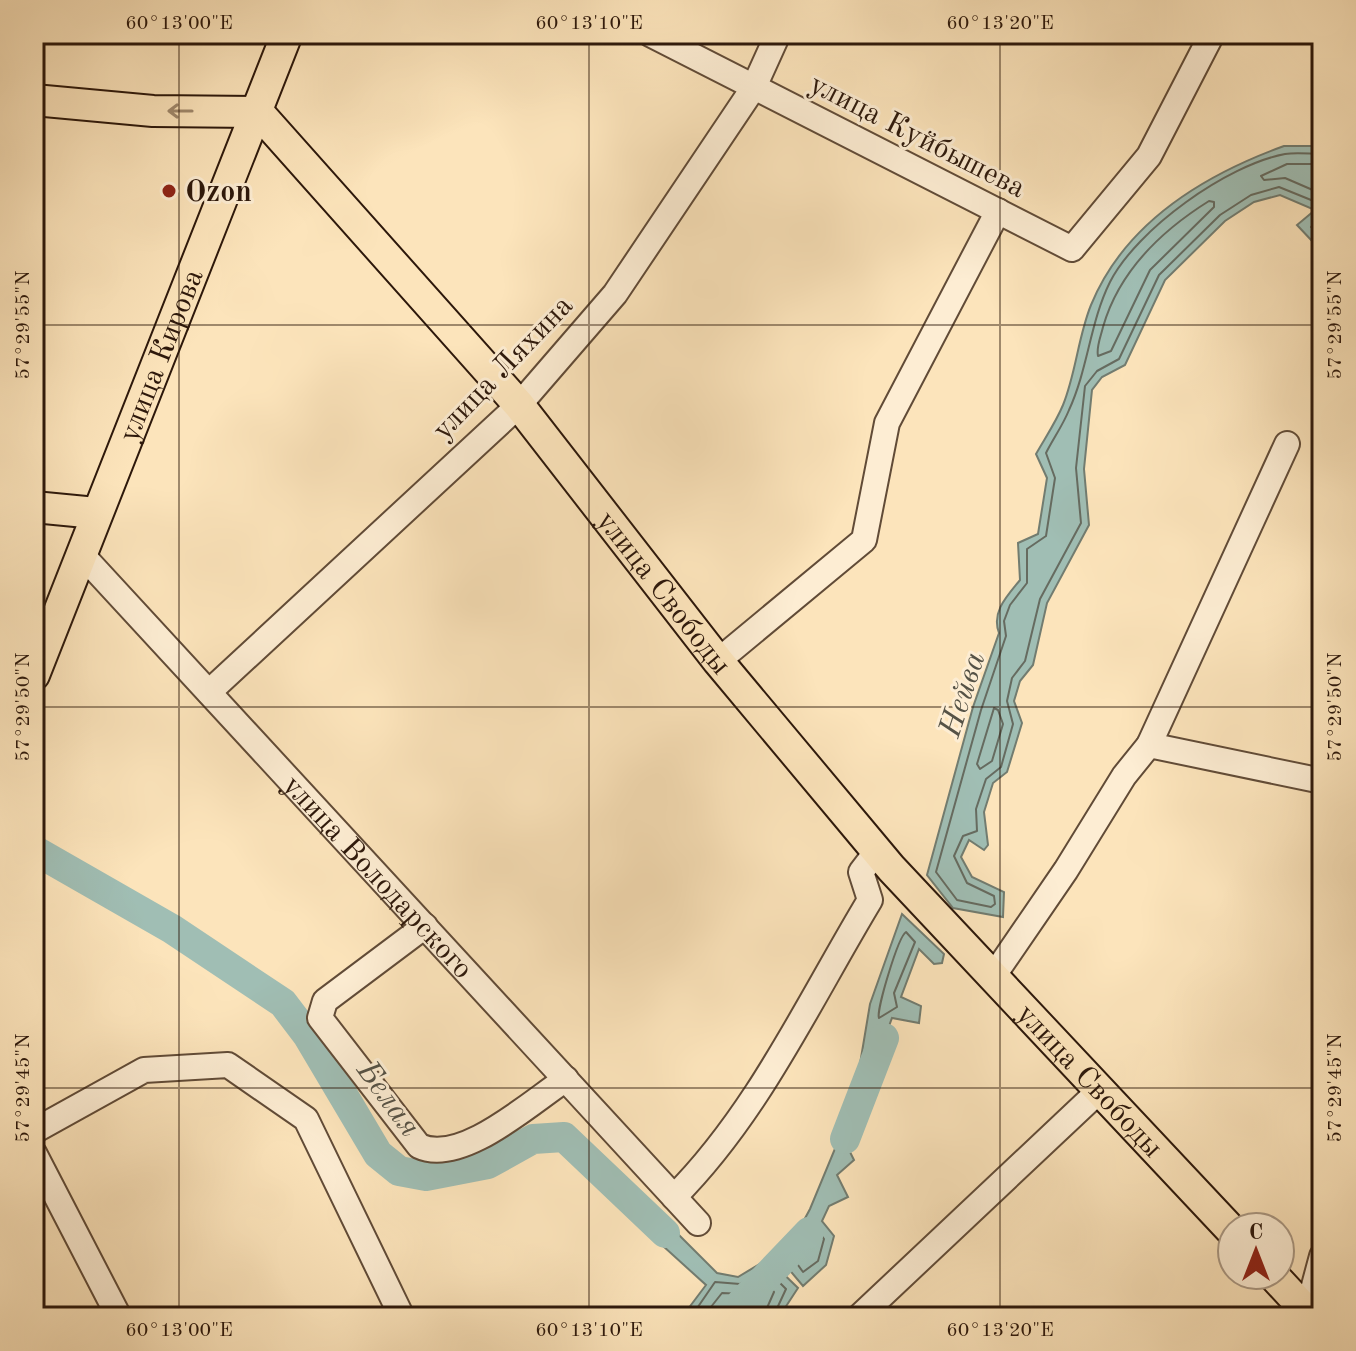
<svg xmlns="http://www.w3.org/2000/svg" width="1356" height="1351" viewBox="0 0 1356 1351" font-family="'Old Standard TT',serif">
	<rect width="100%" height="100%" fill="#fce4bb"/>
	<filter id="stains"><feTurbulence type="fractalNoise" baseFrequency=".0025" numOctaves="4"/><feColorMatrix values="0 0 0 0 .2 0 0 0 0 .09 0 0 0 0 .02 0 0 0 .5 -.17"/></filter>
	<radialGradient id="worn" r=".72"><stop offset=".6" stop-color="#630" stop-opacity="0"/><stop offset="1" stop-color="#630" stop-opacity=".3"/></radialGradient>
	<g fill="#a0beb4" stroke="#727c70" stroke-width="2">
		<path d="M 1284,146 L 1322,146 L 1322,244 L 1313,242 L 1297,225 L 1315,210 L 1280,195 L 1254,202 L 1225,221 L 1165,280 L 1125,365 L 1102,377 L 1092,390 L 1084,469 L 1089,525 L 1047,603 L 1033,665 L 1020,681 L 1014,701 L 1022,723 L 1007,772 L 993,783 L 984,812 L 988,845 L 984,850 L 969,840 L 961,857 L 972,877 L 1004,892 L 1003,917 L 953,908 L 927,875 L 973,707 L 999,633 C 991,612 1007,596 1020,580 L 1018,543 L 1038,534 L 1047,478 L 1036,454 C 1045,438 1056,422 1063,405 C 1076,373 1078,337 1091,305 C 1125,222 1204,175 1284,146 Z"/>
		<path d="M 902,914 L 944,954 L 942,963 L 934,964 L 919,949 L 901,997 L 921,1006 L 919,1023 L 892,1018 L 882,1045 L 886,1051 L 868,1073 L 860,1064 L 870,1004 Z"/>
		<path d="M 856,1098 L 868,1110 L 862,1131 L 849,1136 L 849,1150 L 854,1160 L 837,1175 L 848,1197 L 829,1206 L 822,1221 L 834,1236 L 826,1265 L 803,1286 L 782,1261 L 810,1209 Z"/>
		<path d="M 636,1205 L 650,1206 L 717,1273 L 738,1277 L 768,1259 L 798,1288 L 779,1317 L 682,1317 L 706,1285 L 641,1226 Z"/>
	</g>
	<g fill="none" stroke-linecap="round" stroke-linejoin="round">
		<g stroke="#666b60" stroke-width="2">
			<path d="M 1322,154 C 1310,154 1297,152 1285,154 C 1227,165 1137,229 1110,282 C 1090,322 1088,369 1069,410 C 1063,425 1053,439 1046,453 L 1055,478 L 1046,536 L 1027,549 L 1027,583 L 1010,605 L 1004,621 L 1006,636 L 981,710 L 936,872 L 957,900 L 991,907 L 995,904 L 994,896 L 967,883 L 954,856 L 963,836 L 977,831 L 976,809 L 986,779 L 1001,767 L 1013,724 L 1007,701 L 1012,678 L 1025,661 L 1040,599 L 1081,523 L 1076,468 L 1085,386 L 1097,371 L 1119,359 L 1159,275 L 1220,215 L 1251,195 L 1279,187 L 1316,202 L 1322,213 L 1311,227 L 1322,236"/>
			<path d="M 1322,164 L 1287,164 L 1261,176 L 1264,180 L 1285,178 L 1322,194"/>
			<path d="M 1209,201 L 1214,202 L 1214,207 L 1150,270 L 1111,351 L 1098,356 C 1096,347 1101,336 1103,327 C 1119,271 1161,231 1209,201 Z"/>
			<path d="M 994,708 L 998,710 L 1003,724 L 992,761 L 980,769 L 977,764 Z"/>
			<path d="M 906,932 L 915,942 L 894,993 L 897,1007 L 879,1018 C 876,1011 898,937 906,932 Z"/>
			<path d="M 815,1226 L 824,1239 L 818,1261 L 803,1272 L 793,1258 L 809,1227 Z"/>
			<path d="M 691,1317 L 715,1282 L 740,1284 L 767,1270 L 786,1289 L 773,1317"/>
			<path d="M 703,1317 L 722,1293 L 744,1294 L 765,1282 L 774,1292 L 763,1317"/>
		</g>
		<g stroke="#a0beb4" stroke-width="30">
			<path d="M 34,850 L 172,929 L 283,1003 L 308,1036 L 378,1154 L 399,1171 L 426,1176 L 488,1164 L 533,1139 L 564,1137 L 665,1233"/>
			<path d="M 845,1139 L 884,1038"/>
			<path d="M 728,1317 L 809,1232"/>
		</g>
		<g stroke="#614b37" stroke-width="28">
			<g id="minor">
				<path d="M 650,34 L 1072,249 L 1149,156 L 1212,34"/>
				<path id="s1" d="M 83,556 L 698,1223"/>
				<path d="M 718,661 L 864,540 L 887,423 L 998,211"/>
				<path d="M 209,692 L 519,405 L 615,294 L 754,87 L 778,34"/>
				<path d="M 1149,745 L 1322,781"/>
				<path d="M 425,926 L 325,1001 L 320,1018 L 419,1146 C 461,1166 531,1102 566,1079"/>
				<path d="M 992,978 L 1066,870 L 1124,776 L 1149,745 L 1287,444"/>
				<path d="M 34,1131 L 144,1070 L 228,1065 L 306,1119 L 402,1317"/>
				<path d="M 34,1153 L 119,1317"/>
				<path d="M 674,1197 C 758,1113 809,1001 870,900 L 861,872 L 877,851"/>
				<path d="M 1307,1312 L 1322,1256"/>
				<path d="M 859,1317 L 1100,1090"/>
			</g>
		</g>
		<g stroke="#2d180b" stroke-width="34">
			<g id="major">
				<path id="s2" d="M 34,100 L 153,111 L 258,112 L 519,405 L 718,661 L 891,868 L 1232,1231"/>
				<path d="M 34,507 L 96,513"/>
				<path id="s3" d="M 34,675 L 287,34"/>
				<path d="M 1273,1275 L 1312,1317"/>
			</g>
		</g>
		<use href="#minor" stroke="#fdedd3" stroke-width="24"/>
		<use href="#major" stroke="#fce4bb" stroke-width="30"/>
	</g>
	<defs><path id="oneway-shaft" d="M-6 0H5M1.5-3L5.5 0L1.5 3" fill="none" stroke-width="1.6" stroke-linecap="round" stroke-linejoin="round" transform="scale(2)"/></defs>
	<use stroke="#9f886c" href="#oneway-shaft" transform="translate(180 111) rotate(-180)"/>
	<path fill="none" stroke="#2d180b" stroke-width="2" stroke-opacity="0.45" d="M 179,34 L 179,1317M 589,34 L 589,1317M 1000,34 L 1000,1317M 34,325 L 1322,325M 34,707 L 1322,707M 34,1088 L 1322,1088"/>
	<circle fill="#8f2418" stroke="#fdedd3" stroke-width="3" cx="169" cy="191" r="8"/>
	<g text-anchor="middle" stroke-width="6" stroke-linejoin="round" paint-order="stroke">
		<g font-size="30" fill="#2d180b" stroke="#fdedd3">
			<text transform="translate(918 135) rotate(27)" y="10">улица Куйбышева</text>
			<text dy="10" stroke="none"><textPath href="#s3" startOffset="344">улица Кирова</textPath></text>
			<text transform="translate(502 367) rotate(-46)" y="10">улица Ляхина</text>
			<text dy="10" stroke="none"><textPath href="#s2" startOffset="854">улица Свободы</textPath></text>
			<text dy="10" stroke="none"><textPath href="#s1" startOffset="436">улица Володарского</textPath></text>
			<text dy="10" stroke="none"><textPath href="#s2" startOffset="1502">улица Свободы</textPath></text>
		</g>
		<g font-size="30" font-weight="bold" fill="#2d180b" stroke="#fdedd3" text-anchor="start">
			<text x="185" y="201">Ozon</text>
		</g>
		<g font-size="32" font-style="italic" fill="#555246" stroke="#fdedd3">
			<text transform="translate(961 694) rotate(-72)" y="11">Нейва</text>
			<text transform="translate(390 1098) rotate(54)" y="11">Белая</text>
		</g>
	</g>
	<rect width="1356" height="1351" fill="none" stroke="#fce4bb" stroke-width="88"/>
	<g transform="translate(1256 1251)"><circle r="38" fill="#fdedd3" stroke="#aa9883" stroke-width="2"/>
	<path d="M0-6L14 30L0 20L-14 30Z" fill="#8f2418"/>
	<text y="-12" font-size="22" font-weight="bold" text-anchor="middle" fill="#2d180b">С</text>
	</g>
	<rect x="44" y="44" width="1268" height="1263" fill="none" stroke="#2d180b" stroke-width="3"/>
	<g font-size="20" text-anchor="middle" fill="#2d180b">
		<text x="179" y="29">60°13'00"E</text>
		<text x="589" y="29">60°13'10"E</text>
		<text x="1000" y="29">60°13'20"E</text>
		<text transform="translate(22 325) rotate(-90)" y="7">57°29'55"N</text>
		<text transform="translate(1334 325) rotate(-90)" y="7">57°29'55"N</text>
		<text transform="translate(22 707) rotate(-90)" y="7">57°29'50"N</text>
		<text transform="translate(1334 707) rotate(-90)" y="7">57°29'50"N</text>
		<text transform="translate(22 1088) rotate(-90)" y="7">57°29'45"N</text>
		<text transform="translate(1334 1088) rotate(-90)" y="7">57°29'45"N</text>
		<text x="179" y="1336">60°13'00"E</text>
		<text x="589" y="1336">60°13'10"E</text>
		<text x="1000" y="1336">60°13'20"E</text>
	</g>
	<rect width="100%" height="100%" filter="url(#stains)"/>
	<rect width="100%" height="100%" fill="url(#worn)"/>
</svg>
